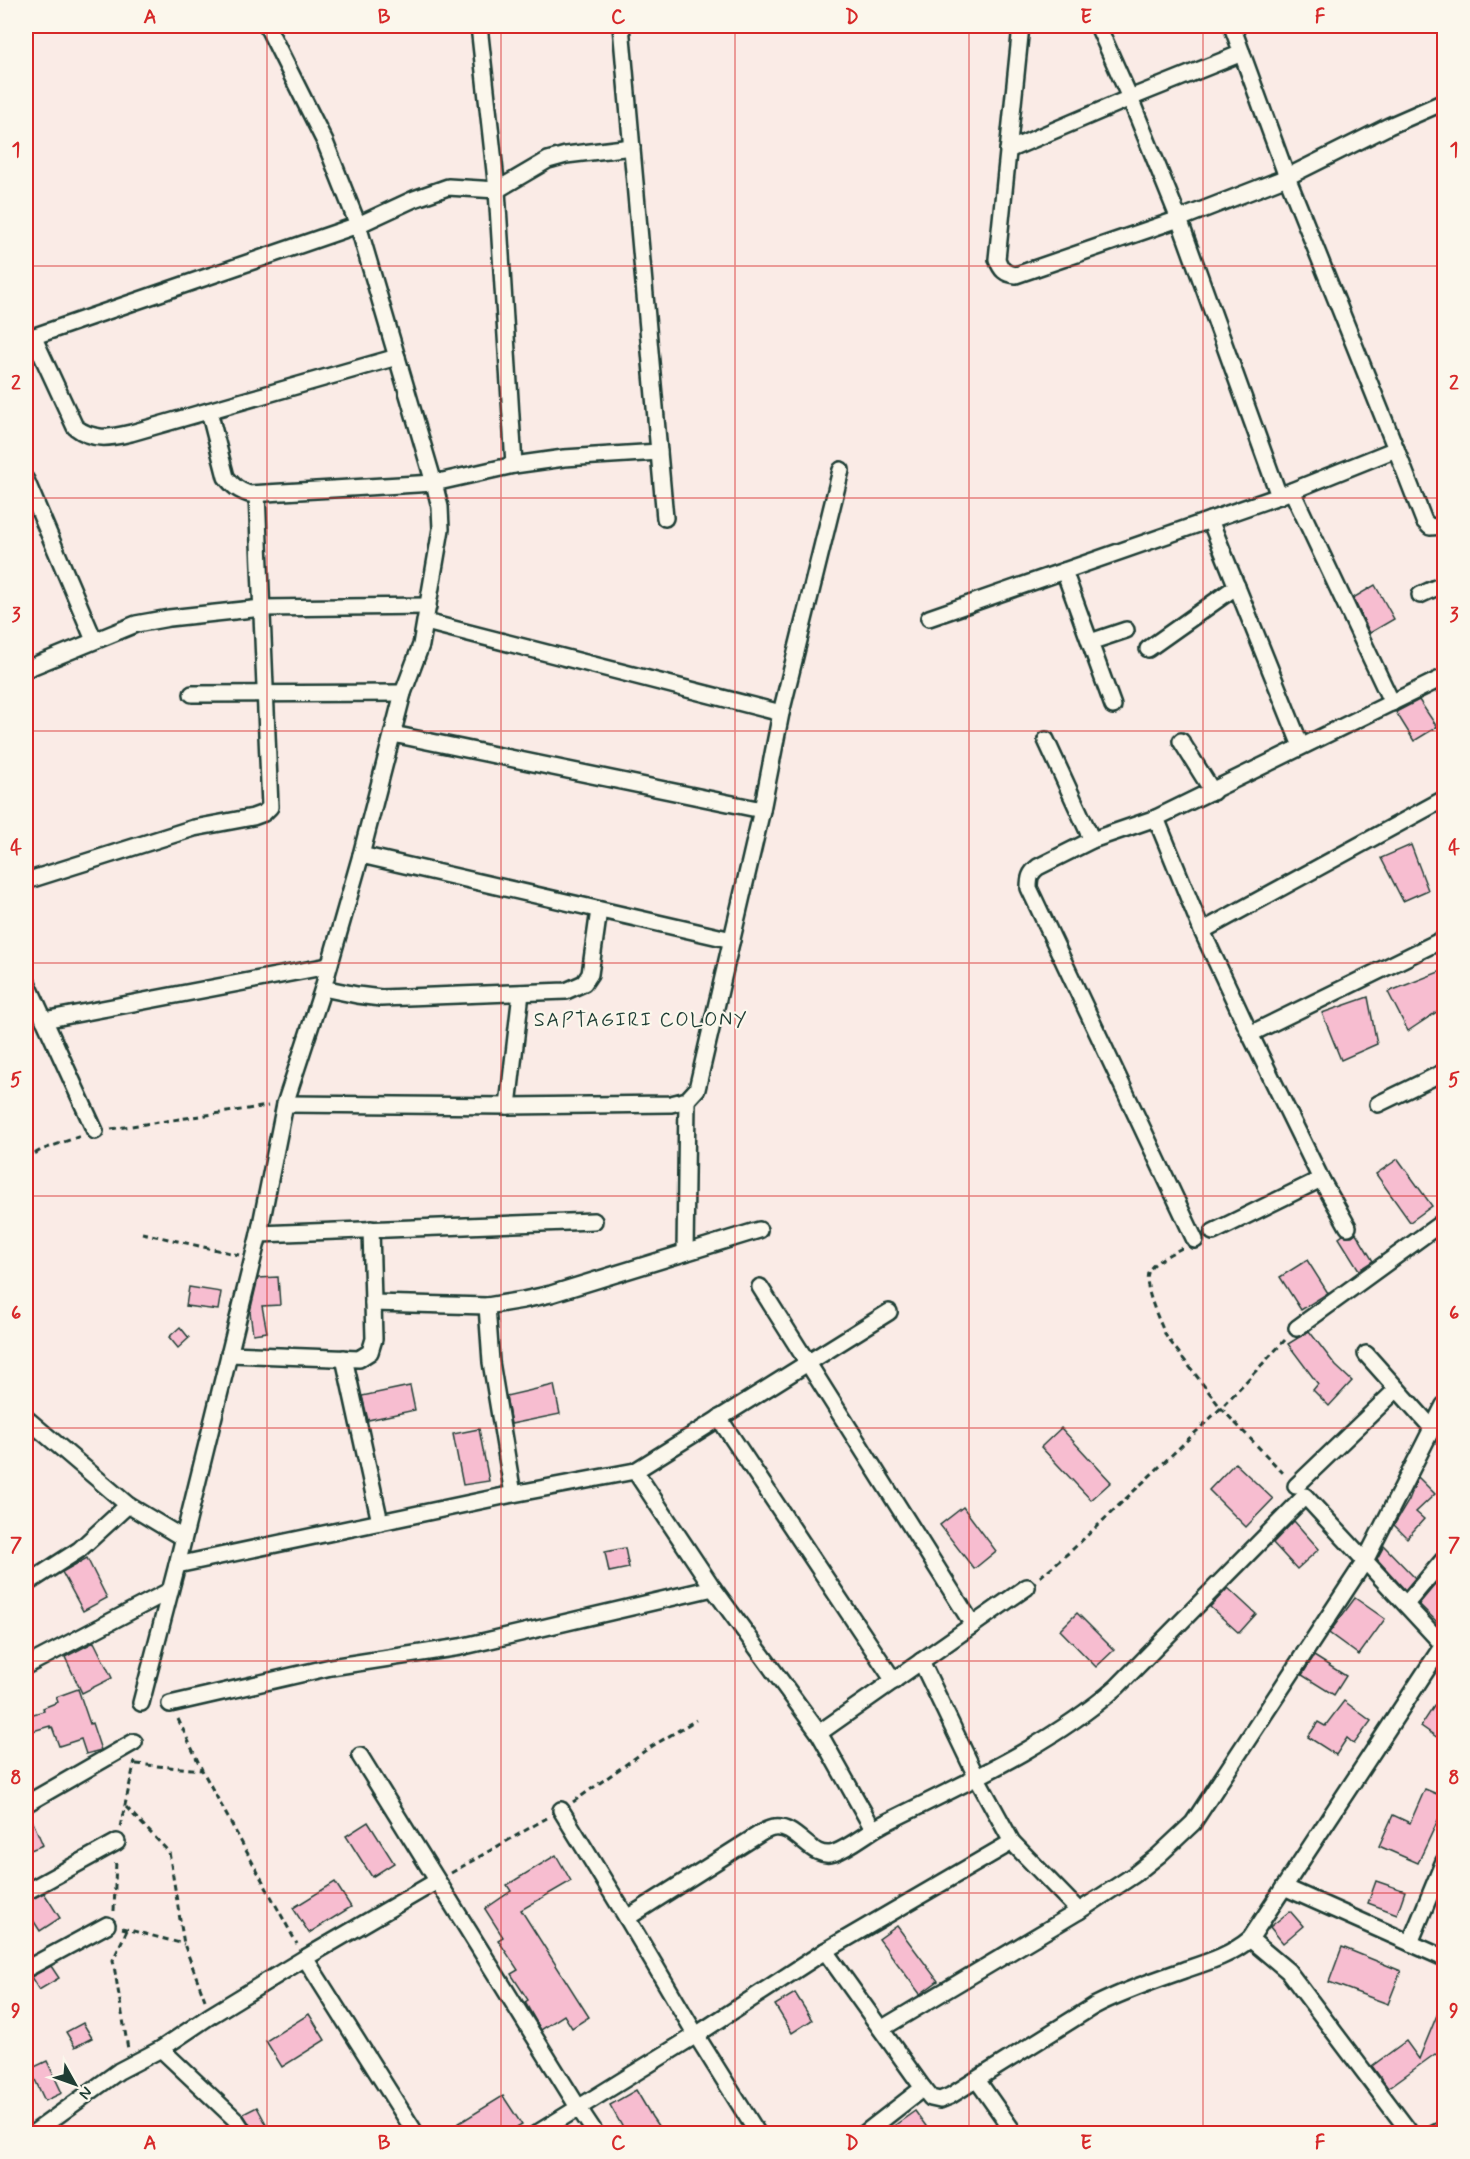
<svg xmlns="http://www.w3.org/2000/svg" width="1470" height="2159" viewBox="0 0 1470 2159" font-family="Mynerve,sans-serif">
	<rect width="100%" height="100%" fill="#faebe6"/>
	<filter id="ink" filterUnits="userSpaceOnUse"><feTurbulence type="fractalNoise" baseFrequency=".0167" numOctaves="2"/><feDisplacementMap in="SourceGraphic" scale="12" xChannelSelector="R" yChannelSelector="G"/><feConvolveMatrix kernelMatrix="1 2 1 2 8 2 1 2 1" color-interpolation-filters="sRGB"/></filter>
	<g filter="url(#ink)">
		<g fill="#f7bdd0" stroke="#1f3d34" stroke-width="1.5">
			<path d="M 1375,585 L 1394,619 L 1370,633 L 1353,598 Z"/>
			<path d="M 1419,700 L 1437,727 L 1414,741 L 1396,712 Z"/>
			<path d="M 1411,845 L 1428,890 L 1403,901 L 1381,858 Z"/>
			<path d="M 1444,970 L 1444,1007 L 1408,1031 L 1388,992 Z"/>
			<path d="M 1368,997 L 1377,1044 L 1341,1060 L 1322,1013 Z"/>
			<path d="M 1398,1159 L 1432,1206 L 1410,1222 L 1376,1174 Z"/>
			<path d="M 1356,1233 L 1373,1261 L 1359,1270 L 1339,1238 L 1343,1235 L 1352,1236 Z"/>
			<path d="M 1307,1260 L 1328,1293 L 1301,1310 L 1280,1277 Z"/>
			<path d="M 278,1277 L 280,1305 L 262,1306 L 267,1332 L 253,1334 L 250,1312 L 258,1278 Z"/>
			<path d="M 189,1287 L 221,1292 L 218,1310 L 186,1306 Z"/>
			<path d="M 180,1327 L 189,1338 L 178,1348 L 169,1337 Z"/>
			<path d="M 1309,1331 L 1336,1366 L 1352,1381 L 1329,1406 L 1313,1390 L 1318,1384 L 1288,1344 Z"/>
			<path d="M 554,1385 L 560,1414 L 511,1424 L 506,1396 Z"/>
			<path d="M 410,1386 L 415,1410 L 368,1420 L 362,1396 Z"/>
			<path d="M 1061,1428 L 1111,1482 L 1091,1500 L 1041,1447 Z"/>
			<path d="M 479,1429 L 489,1481 L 463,1485 L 453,1434 Z"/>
			<path d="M 1235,1463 L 1273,1499 L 1246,1527 L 1209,1490 Z"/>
			<path d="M 1418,1477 L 1435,1494 L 1416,1512 L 1424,1519 L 1407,1538 L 1394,1525 L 1409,1500 Z"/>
			<path d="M 963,1507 L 996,1551 L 974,1569 L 940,1525 Z"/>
			<path d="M 1294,1521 L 1319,1549 L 1297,1569 L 1273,1543 Z"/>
			<path d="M 1384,1546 L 1415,1578 L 1405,1590 L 1377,1559 Z"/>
			<path d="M 625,1548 L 629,1568 L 609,1572 L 605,1552 Z"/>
			<path d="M 87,1558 L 107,1598 L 83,1611 L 62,1572 Z"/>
			<path d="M 1444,1574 L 1444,1629 L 1419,1604 Z"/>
			<path d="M 1228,1588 L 1256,1614 L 1239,1633 L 1210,1607 Z"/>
			<path d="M 1355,1598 L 1385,1619 L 1359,1655 L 1329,1633 Z"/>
			<path d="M 1077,1613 L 1114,1650 L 1096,1667 L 1060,1630 Z"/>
			<path d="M 94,1642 L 112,1678 L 82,1693 L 65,1657 Z"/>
			<path d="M 1314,1656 L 1346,1676 L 1334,1695 L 1302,1675 Z"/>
			<path d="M 78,1689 L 90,1724 L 92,1723 L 101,1750 L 86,1754 L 81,1739 L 59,1746 L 52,1727 L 50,1728 L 50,1726 L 26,1733 L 26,1716 L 44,1711 L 43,1708 L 58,1702 L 56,1697 Z"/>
			<path d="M 1444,1691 L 1444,1729 L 1438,1738 L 1421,1726 Z"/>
			<path d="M 1344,1701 L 1371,1721 L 1354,1744 L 1347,1738 L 1336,1755 L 1308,1737 L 1318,1722 L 1325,1726 Z"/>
			<path d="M 1425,1789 L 1444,1797 L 1444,1807 L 1418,1863 L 1379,1846 L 1393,1815 L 1410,1823 Z"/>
			<path d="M 29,1813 L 43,1845 L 26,1852 L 26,1814 Z"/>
			<path d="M 368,1822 L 394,1863 L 372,1877 L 346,1836 Z"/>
			<path d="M 556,1855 L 571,1881 L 521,1910 L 589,2017 L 572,2028 L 564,2015 L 541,2030 L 525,2002 L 528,2000 L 511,1974 L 518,1970 L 498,1940 L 503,1937 L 485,1909 L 511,1891 L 507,1885 Z"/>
			<path d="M 1376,1881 L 1405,1891 L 1397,1914 L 1368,1903 Z"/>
			<path d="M 335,1882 L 351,1907 L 309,1933 L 293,1908 Z"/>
			<path d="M 44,1893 L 60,1918 L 40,1931 L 26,1909 L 26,1902 Z"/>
			<path d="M 1290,1911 L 1303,1926 L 1283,1943 L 1270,1927 Z"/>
			<path d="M 897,1926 L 938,1981 L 920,1994 L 879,1939 Z"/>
			<path d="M 1342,1947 L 1401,1971 L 1388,2004 L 1329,1982 Z"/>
			<path d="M 51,1966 L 59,1978 L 39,1990 L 31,1977 Z"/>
			<path d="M 795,1993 L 812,2020 L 792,2033 L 775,2005 Z"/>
			<path d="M 1444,1998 L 1444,2058 L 1435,2054 L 1388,2088 L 1372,2066 L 1406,2041 L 1419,2059 Z"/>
			<path d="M 309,2014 L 325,2040 L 282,2067 L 266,2041 Z"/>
			<path d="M 83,2023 L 92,2038 L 75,2047 L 66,2032 Z"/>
			<path d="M 47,2061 L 62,2093 L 45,2101 L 30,2069 Z"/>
			<path d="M 636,2090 L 652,2117 L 663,2133 L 626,2133 L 610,2105 Z"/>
			<path d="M 503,2096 L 522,2125 L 508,2133 L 443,2133 Z"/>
			<path d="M 257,2107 L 271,2133 L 255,2133 L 243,2114 Z"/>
			<path d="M 915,2111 L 931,2133 L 884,2133 Z"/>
		</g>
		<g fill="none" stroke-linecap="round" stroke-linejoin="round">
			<g stroke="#1f3d34" stroke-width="20">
				<g id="street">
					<path d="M 1021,26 L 997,259 C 1001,270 1005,274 1016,275 L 1179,219 L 1287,177 L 1232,26"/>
					<path d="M 1242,53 L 1130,98 L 1179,219 L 1279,496"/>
					<path d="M 1008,150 L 1130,98 L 1098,26"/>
					<path d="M 33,336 L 75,427 C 93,441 110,438 131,433 L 397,357"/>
					<path d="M 26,339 L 358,225 L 414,199 L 448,187 L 497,190 L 548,160 L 566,155 L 632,147"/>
					<path d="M 209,411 L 226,477 C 233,486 238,490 249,494 L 434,483 L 514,465 L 497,190 L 479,26"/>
					<path d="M 1396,449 L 1424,521 L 1430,527 L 1444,526"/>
					<path d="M 659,452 L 665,518"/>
					<path d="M 514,465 L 564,458 L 659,452 L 621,26"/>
					<path d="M 26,480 L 94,640"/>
					<path d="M 1292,491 L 1392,703"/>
					<path d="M 1210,520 L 1301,746"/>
					<path d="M 1064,571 L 1113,706"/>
					<path d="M 1420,595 L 1444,584"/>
					<path d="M 929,618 L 1279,496 L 1396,449 L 1287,177 L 1389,126 L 1444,102"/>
					<path d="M 426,622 L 781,713"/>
					<path d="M 1090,642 L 1126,630"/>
					<path d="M 1148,649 L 1237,586"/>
					<path d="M 26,669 L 136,624 L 169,618 L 262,608 L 428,606"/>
					<path d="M 192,694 L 403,693"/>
					<path d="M 393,734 L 762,810"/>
					<path d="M 1046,740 L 1092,840"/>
					<path d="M 1181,741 L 1213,792"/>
					<path d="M 1156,818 L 1202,931 L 1250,1034"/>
					<path d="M 361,855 L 732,940"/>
					<path d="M 26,881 L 194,828 L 253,817 L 264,813 L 270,807 L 257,494"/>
					<path d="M 1202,931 L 1444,799"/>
					<path d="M 26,980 L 95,1131"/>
					<path d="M 323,988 L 357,995 L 381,998 L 566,991 L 584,983 L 590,974 L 599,910"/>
					<path d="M 44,1020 L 328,966"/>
					<path d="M 285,1104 L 508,1106 L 671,1104 L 687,1100 L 697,1089 L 762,810 L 781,713 L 841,470"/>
					<path d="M 1378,1104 L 1444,1072"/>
					<path d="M 508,1106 L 521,993"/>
					<path d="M 1321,1179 L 1348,1227"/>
					<path d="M 1213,1232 L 1321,1179 L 1250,1034 L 1444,939"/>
					<path d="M 259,1234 L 594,1221"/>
					<path d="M 1195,1240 L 1029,888 C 1029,878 1030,873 1038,867 L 1092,840 L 1156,818 L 1444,677"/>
					<path d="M 685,1253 L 687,1100"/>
					<path d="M 760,1287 L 973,1625"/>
					<path d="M 373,1303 L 487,1306"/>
					<path d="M 1297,1328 L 1444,1221"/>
					<path d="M 229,1354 L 359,1359 L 370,1352 L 374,1339 L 371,1229"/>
					<path d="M 1366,1354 L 1432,1428"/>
					<path d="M 344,1358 L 380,1522"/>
					<path d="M 26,1418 L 128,1505 L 183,1538"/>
					<path d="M 719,1418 L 894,1681"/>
					<path d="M 635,1471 L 713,1588 L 819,1733 L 873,1829"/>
					<path d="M 1296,1486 L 1397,1389"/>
					<path d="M 513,1494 L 491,1362 L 487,1306 L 523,1300 L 551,1294 L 759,1230"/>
					<path d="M 177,1565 L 513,1494 L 635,1471 L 889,1312"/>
					<path d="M 26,1584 L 79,1550 L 128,1505"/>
					<path d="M 1406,1604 L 1444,1559"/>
					<path d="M 921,1661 L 977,1778 L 1012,1842 L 1079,1911"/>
					<path d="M 26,1666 L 169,1591"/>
					<path d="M 141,1703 L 177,1565 L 259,1234 L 285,1104 L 323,988 L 361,855 L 403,693 L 421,645 L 441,529 L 440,507 L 434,483 L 358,225 L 325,142 L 267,26"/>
					<path d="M 170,1704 L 331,1667 L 460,1647 L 713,1588"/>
					<path d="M 819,1733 L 1027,1587"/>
					<path d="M 360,1756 L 578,2107 L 596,2134"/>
					<path d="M 26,1804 L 134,1742"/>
					<path d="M 561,1810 L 627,1918"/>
					<path d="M 1012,1842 L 825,1951 L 696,2035 L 627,1918 L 761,1833 C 765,1831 770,1828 774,1828 C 797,1824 811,1861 834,1853 C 851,1847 869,1831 885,1823 C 965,1783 1049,1746 1117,1687 L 1305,1496 L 1444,1646"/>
					<path d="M 1284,1887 L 1444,1958"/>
					<path d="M 26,1892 L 117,1842"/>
					<path d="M 1250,1939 L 1288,1971 L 1411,2134"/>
					<path d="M 1410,1943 L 1444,1861"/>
					<path d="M 825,1951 L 923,2088 L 864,2134"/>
					<path d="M 305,1958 L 437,1881"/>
					<path d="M 26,1969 L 107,1925"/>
					<path d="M 881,2029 L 1079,1911 L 1134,1875 L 1159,1855 L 1193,1823 L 1365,1561 L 1444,1405"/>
					<path d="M 161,2049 L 235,2119 L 245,2134"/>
					<path d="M 977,2080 L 1015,2134"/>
					<path d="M 923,2088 L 931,2098 L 940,2100 L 950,2096 L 1094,2006 C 1123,1991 1153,1981 1184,1970 C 1208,1962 1231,1955 1250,1939 L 1443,1645"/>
					<path d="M 32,2134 L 119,2071 L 161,2049 L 210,2016 L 305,1958 L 416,2134"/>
					<path d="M 536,2134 L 696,2035 L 758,2134"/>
					<path d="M 1434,2134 L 1444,2129"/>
				</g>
			</g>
			<g stroke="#1f3d34" stroke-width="3" stroke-dasharray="6 4.5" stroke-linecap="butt">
				<path d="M 111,1129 L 268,1106"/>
				<path d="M 26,1159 L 41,1150 L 81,1136"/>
				<path d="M 142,1233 L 239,1255"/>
				<path d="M 1182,1248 C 1171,1254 1158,1259 1150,1269 C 1140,1281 1160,1322 1166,1336 L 1221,1408 L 1285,1475"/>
				<path d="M 1040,1577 L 1073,1549 L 1221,1408 L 1285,1340"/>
				<path d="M 178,1719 L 202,1770 L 297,1944"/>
				<path d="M 136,1764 L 202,1770"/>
				<path d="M 573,1802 L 649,1748 L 696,1720"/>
				<path d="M 126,1807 L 169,1852 L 184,1944 L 205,2000"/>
				<path d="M 120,1827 L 135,1761"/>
				<path d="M 451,1873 L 547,1818"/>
				<path d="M 114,1911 L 116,1861"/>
				<path d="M 122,1928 L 184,1944"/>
				<path d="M 127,1930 L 113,1960 L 128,2049"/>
			</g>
			<use href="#street" stroke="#fbf7ec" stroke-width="15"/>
		</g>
	</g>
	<path fill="none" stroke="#d62828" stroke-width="1.5" stroke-opacity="0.55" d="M 267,26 L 267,2134M 501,26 L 501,2134M 735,26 L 735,2134M 969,26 L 969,2134M 1203,26 L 1203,2134M 26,266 L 1444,266M 26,498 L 1444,498M 26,731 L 1444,731M 26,963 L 1444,963M 26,1196 L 1444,1196M 26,1428 L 1444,1428M 26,1661 L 1444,1661M 26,1893 L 1444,1893"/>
	<g text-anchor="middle" stroke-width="4.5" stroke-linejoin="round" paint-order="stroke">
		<g font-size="20" letter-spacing="1.5" fill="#1f3d34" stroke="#fbf7ec">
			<text x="641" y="1026">SAPTAGIRI COLONY</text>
		</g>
	</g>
	<rect width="1470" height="2159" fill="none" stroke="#fbf7ec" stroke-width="66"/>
	<g transform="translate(75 2084) rotate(130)" stroke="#fbf7ec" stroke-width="4.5" paint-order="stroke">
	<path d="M0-4.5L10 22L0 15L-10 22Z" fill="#1f3d34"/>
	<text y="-9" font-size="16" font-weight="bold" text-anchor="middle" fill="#1f3d34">N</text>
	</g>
	<rect x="33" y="33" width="1404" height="2093" fill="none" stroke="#d62828" stroke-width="2"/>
	<g font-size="20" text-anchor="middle" font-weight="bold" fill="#d62828">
		<text x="150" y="23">A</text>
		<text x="384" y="23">B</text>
		<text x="618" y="23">C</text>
		<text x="852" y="23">D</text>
		<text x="1086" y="23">E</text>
		<text x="1320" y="23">F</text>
		<text x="16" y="156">1</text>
		<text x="1454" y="156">1</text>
		<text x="16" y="389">2</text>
		<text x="1454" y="389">2</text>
		<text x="16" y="621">3</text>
		<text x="1454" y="621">3</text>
		<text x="16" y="854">4</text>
		<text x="1454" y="854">4</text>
		<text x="16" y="1086">5</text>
		<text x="1454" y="1086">5</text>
		<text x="16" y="1319">6</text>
		<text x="1454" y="1319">6</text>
		<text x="16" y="1551">7</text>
		<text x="1454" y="1551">7</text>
		<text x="16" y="1784">8</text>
		<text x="1454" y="1784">8</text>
		<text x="16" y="2017">9</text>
		<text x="1454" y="2017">9</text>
		<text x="150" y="2149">A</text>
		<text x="384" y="2149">B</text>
		<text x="618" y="2149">C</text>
		<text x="852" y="2149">D</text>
		<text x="1086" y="2149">E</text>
		<text x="1320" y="2149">F</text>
	</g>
</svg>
